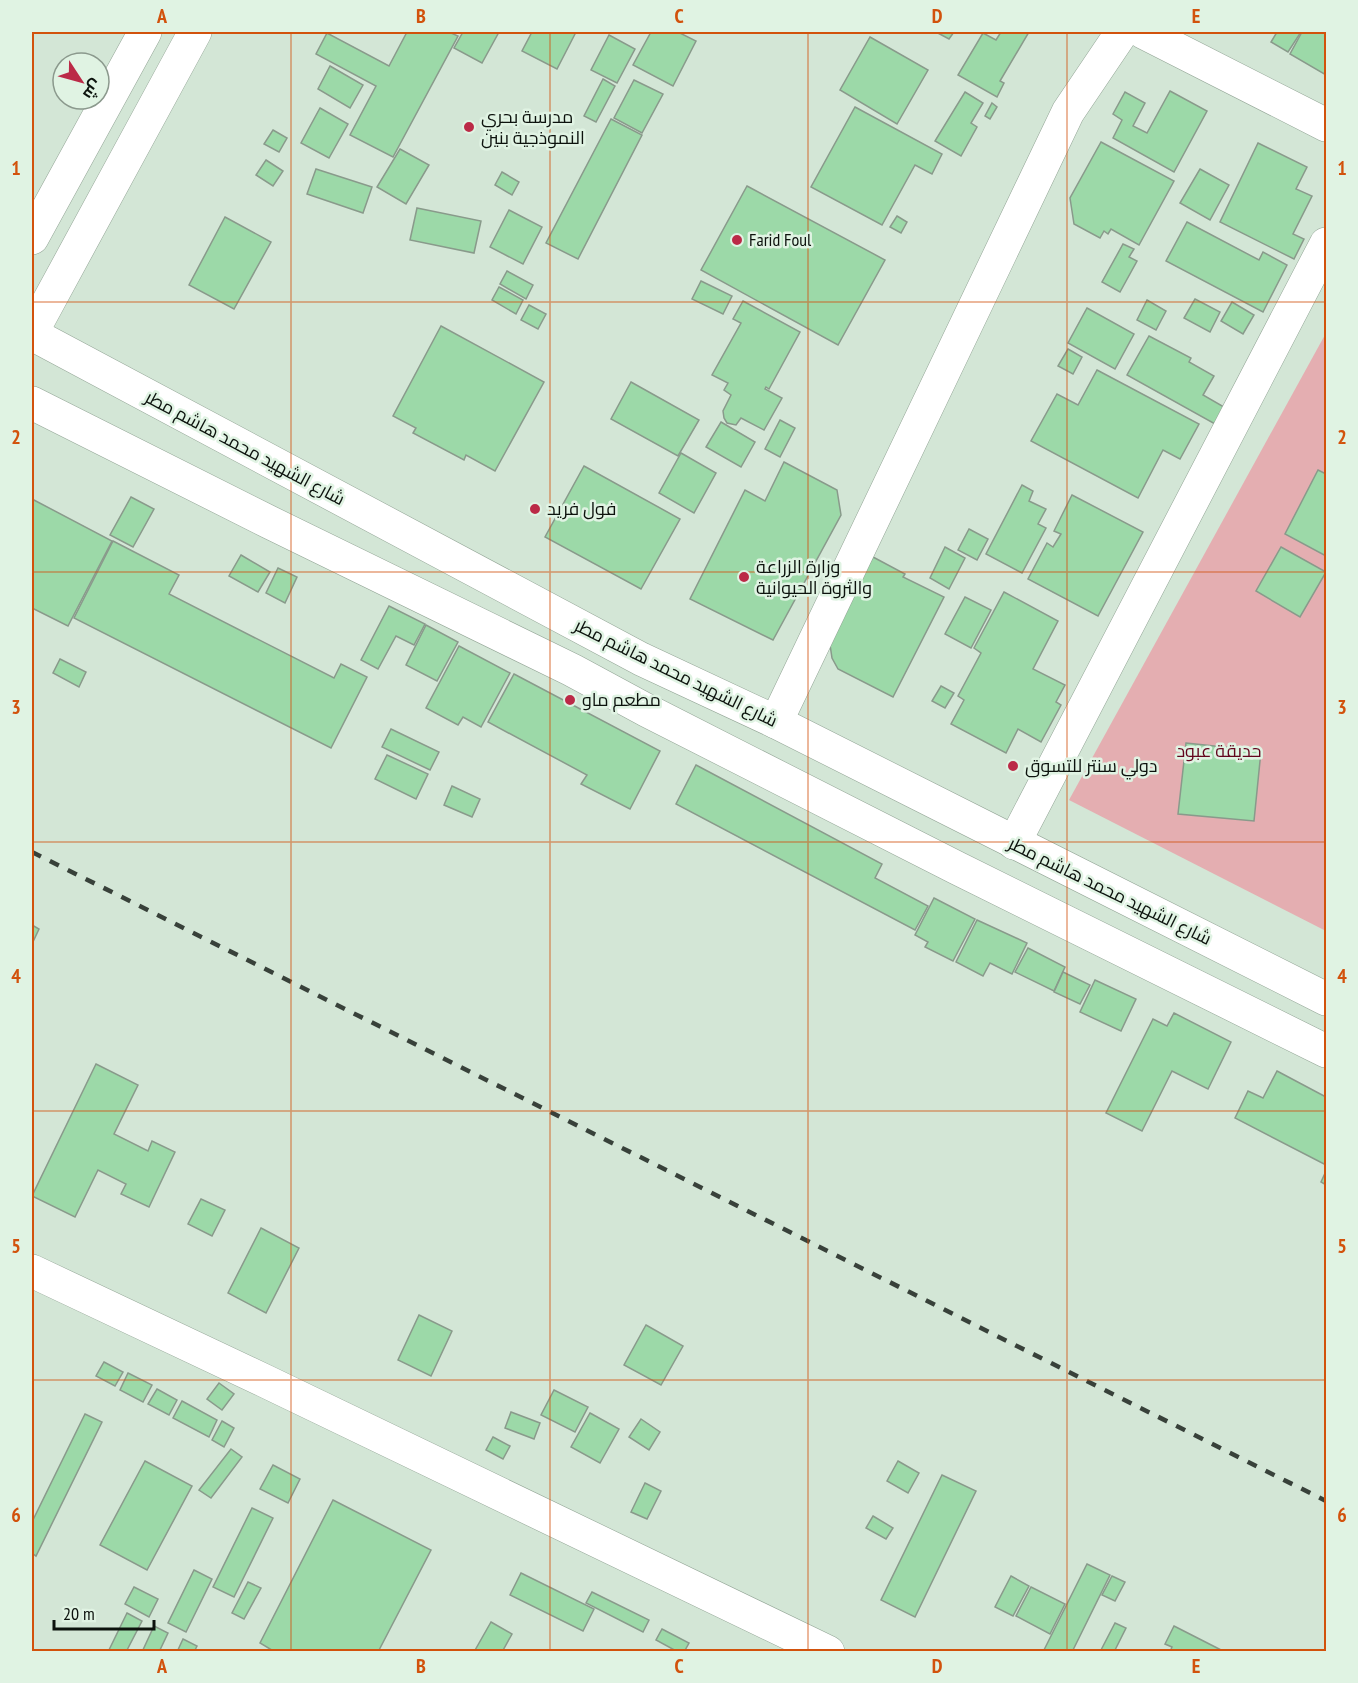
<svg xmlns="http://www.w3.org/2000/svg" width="1358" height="1683" viewBox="0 0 1358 1683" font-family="'PT Sans Narrow',Cairo,sans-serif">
	<rect width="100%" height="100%" fill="#d3e6d6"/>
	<path fill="#e4aeb1" d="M 1326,333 L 1326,931 L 1069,800 Z"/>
	<g fill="#9cd9a8" stroke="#899a8b" stroke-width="1.5">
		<path d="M 407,32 L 449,32 L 458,36 L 393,157 L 350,135 L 376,86 L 316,54 L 327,33 L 389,66 Z"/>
		<path d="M 463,32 L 499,32 L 482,63 L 454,48 Z"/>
		<path d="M 532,32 L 576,32 L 557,69 L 522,51 Z"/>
		<path d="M 651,32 L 678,32 L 696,41 L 673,86 L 633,65 Z"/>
		<path d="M 936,32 L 954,32 L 949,39 Z"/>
		<path d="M 1001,32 L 1029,32 L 1000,81 L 1004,83 L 997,97 L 958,75 L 983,33 L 996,40 Z"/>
		<path d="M 1277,32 L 1301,32 L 1288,52 L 1271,42 Z"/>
		<path d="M 1302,32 L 1326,32 L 1326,75 L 1290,54 Z"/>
		<path d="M 609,35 L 635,49 L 617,83 L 591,70 Z"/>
		<path d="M 870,37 L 928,70 L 897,124 L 840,90 Z"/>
		<path d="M 330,66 L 363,85 L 350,108 L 318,89 Z"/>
		<path d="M 603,79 L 615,86 L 596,122 L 584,116 Z"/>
		<path d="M 634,80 L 663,94 L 642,133 L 614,118 Z"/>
		<path d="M 1170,91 L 1207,111 L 1174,172 L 1113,138 L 1122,120 L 1113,114 L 1125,92 L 1145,103 L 1133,126 L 1147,133 Z"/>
		<path d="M 965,92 L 983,103 L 971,123 L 977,127 L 961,156 L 935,141 Z"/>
		<path d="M 992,103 L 997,107 L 990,119 L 985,116 Z"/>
		<path d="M 855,107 L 942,154 L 932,174 L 915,165 L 882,225 L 811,187 Z"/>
		<path d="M 320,108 L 348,124 L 329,158 L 301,143 Z"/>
		<path d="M 611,119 L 642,135 L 578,259 L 546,243 Z"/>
		<path d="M 273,130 L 287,138 L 279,152 L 264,144 Z"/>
		<path d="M 1101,142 L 1174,181 L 1139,245 L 1111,229 L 1108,234 L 1104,231 L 1100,238 L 1074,224 L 1070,198 Z"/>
		<path d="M 1258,143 L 1307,167 L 1296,189 L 1312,196 L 1293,234 L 1304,239 L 1294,259 L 1220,222 Z"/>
		<path d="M 400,149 L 429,165 L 406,204 L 377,187 Z"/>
		<path d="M 266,160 L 283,171 L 273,186 L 256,175 Z"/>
		<path d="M 316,169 L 372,187 L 363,213 L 307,194 Z"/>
		<path d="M 1200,169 L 1229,185 L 1210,220 L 1180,203 Z"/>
		<path d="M 502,172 L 519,182 L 512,195 L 495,185 Z"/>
		<path d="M 747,186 L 885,260 L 838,345 L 701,270 Z"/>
		<path d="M 417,208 L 481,221 L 474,253 L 410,240 Z"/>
		<path d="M 509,210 L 542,227 L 523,264 L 490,247 Z"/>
		<path d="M 897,216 L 907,222 L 901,233 L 890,227 Z"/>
		<path d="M 225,217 L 271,242 L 234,309 L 189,285 Z"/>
		<path d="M 1187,222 L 1259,260 L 1263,252 L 1287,265 L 1263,312 L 1166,261 Z"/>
		<path d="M 1123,244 L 1134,249 L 1129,257 L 1137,261 L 1120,292 L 1102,282 Z"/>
		<path d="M 507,271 L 533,285 L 526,299 L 500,284 Z"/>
		<path d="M 701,281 L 732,296 L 723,314 L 692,299 Z"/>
		<path d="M 499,287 L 523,300 L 516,314 L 492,300 Z"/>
		<path d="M 1195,299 L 1220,312 L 1210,332 L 1184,318 Z"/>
		<path d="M 1147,300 L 1166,311 L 1156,330 L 1137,320 Z"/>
		<path d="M 743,301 L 800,332 L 769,389 L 766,387 L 765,389 L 782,398 L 764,430 L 741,418 L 736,425 L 727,423 L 724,418 L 723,411 L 731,395 L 724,390 L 728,383 L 712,375 L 741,323 L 733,319 Z"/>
		<path d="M 1232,302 L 1254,315 L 1243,334 L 1221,321 Z"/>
		<path d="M 529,305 L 546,314 L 538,329 L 521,320 Z"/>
		<path d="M 1087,308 L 1134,334 L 1115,369 L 1068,343 Z"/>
		<path d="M 441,326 L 544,382 L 495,471 L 466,455 L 464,460 L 413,433 L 416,428 L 393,416 Z"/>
		<path d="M 1149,336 L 1191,358 L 1189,362 L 1214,376 L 1203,395 L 1224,407 L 1215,424 L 1127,375 Z"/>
		<path d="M 1068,349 L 1082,357 L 1073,374 L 1058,366 Z"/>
		<path d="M 1097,370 L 1199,424 L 1180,459 L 1163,450 L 1138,498 L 1031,441 L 1057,394 L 1078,405 Z"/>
		<path d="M 631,382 L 699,420 L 678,456 L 611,419 Z"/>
		<path d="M 780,420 L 795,428 L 780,457 L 765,449 Z"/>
		<path d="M 721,422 L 755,442 L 741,467 L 706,447 Z"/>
		<path d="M 681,453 L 716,473 L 694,513 L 659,493 Z"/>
		<path d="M 784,462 L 837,490 L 841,515 L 773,640 L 690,599 L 745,490 L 765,501 Z"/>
		<path d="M 584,466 L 680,519 L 641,589 L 545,537 Z"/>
		<path d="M 1318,470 L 1326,474 L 1326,556 L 1285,534 Z"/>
		<path d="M 1022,485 L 1033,491 L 1029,501 L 1046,509 L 1038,524 L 1046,528 L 1022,573 L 986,554 Z"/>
		<path d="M 1072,495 L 1143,532 L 1098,616 L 1028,579 L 1047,543 L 1053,547 L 1061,534 L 1054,531 Z"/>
		<path d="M 131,497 L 154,509 L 133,547 L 110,535 Z"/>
		<path d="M 32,499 L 112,541 L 68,626 L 32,608 Z"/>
		<path d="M 969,529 L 988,539 L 977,560 L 958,550 Z"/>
		<path d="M 113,541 L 179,575 L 169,594 L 334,678 L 341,664 L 367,677 L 331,748 L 74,618 Z"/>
		<path d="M 945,547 L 965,558 L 949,589 L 930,578 Z"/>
		<path d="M 1281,547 L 1326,572 L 1300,617 L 1256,591 Z"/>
		<path d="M 241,555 L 270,572 L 258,592 L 229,576 Z"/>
		<path d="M 873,557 L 905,574 L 903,577 L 944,597 L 893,697 L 838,669 L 832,658 L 829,638 Z"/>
		<path d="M 278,568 L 297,577 L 285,603 L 266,593 Z"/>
		<path d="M 1004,592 L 1058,621 L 1033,669 L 1065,685 L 1056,702 L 1061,705 L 1041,742 L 1018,729 L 1006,753 L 951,724 L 964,700 L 958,696 L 981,653 L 974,648 Z"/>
		<path d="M 965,597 L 991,610 L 971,648 L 945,634 Z"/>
		<path d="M 389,606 L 425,624 L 414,645 L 396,636 L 378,669 L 361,660 Z"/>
		<path d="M 426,625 L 458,642 L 437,681 L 406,665 Z"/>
		<path d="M 459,646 L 510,673 L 481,727 L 463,717 L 458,725 L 426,708 Z"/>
		<path d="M 60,659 L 86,672 L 79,687 L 53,673 Z"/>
		<path d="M 514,674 L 660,751 L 630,809 L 581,784 L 587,775 L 488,722 Z"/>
		<path d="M 941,686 L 954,693 L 945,708 L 932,701 Z"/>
		<path d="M 391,729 L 439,752 L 430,770 L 382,747 Z"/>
		<path d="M 1186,743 L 1261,751 L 1254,821 L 1178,814 Z"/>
		<path d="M 387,755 L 428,774 L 416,799 L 375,779 Z"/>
		<path d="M 696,765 L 882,864 L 875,878 L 928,906 L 915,930 L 676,804 Z"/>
		<path d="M 452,786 L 480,799 L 472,817 L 444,805 Z"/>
		<path d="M 934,898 L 975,919 L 953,961 L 925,947 L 928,942 L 915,935 Z"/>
		<path d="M 977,920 L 1027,943 L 1012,974 L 990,963 L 983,976 L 956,962 Z"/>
		<path d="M 32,925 L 39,929 L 32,944 Z"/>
		<path d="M 1028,948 L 1065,967 L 1054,991 L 1015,972 Z"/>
		<path d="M 1063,972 L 1090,985 L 1080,1004 L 1054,992 Z"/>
		<path d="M 1095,980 L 1136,999 L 1121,1031 L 1080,1012 Z"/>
		<path d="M 1174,1013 L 1231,1042 L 1208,1089 L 1172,1071 L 1142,1131 L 1106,1113 L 1153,1019 L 1167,1026 Z"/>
		<path d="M 96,1064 L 138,1085 L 114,1134 L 148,1151 L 152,1141 L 175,1152 L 149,1207 L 121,1194 L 126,1184 L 98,1170 L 75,1217 L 32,1196 Z"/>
		<path d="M 1277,1071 L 1326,1097 L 1326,1165 L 1235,1118 L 1248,1091 L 1263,1098 Z"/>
		<path d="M 1326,1171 L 1326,1185 L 1321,1182 Z"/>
		<path d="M 201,1199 L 225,1210 L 212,1236 L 188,1224 Z"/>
		<path d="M 261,1228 L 299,1248 L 266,1313 L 228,1293 Z"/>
		<path d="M 419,1315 L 452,1331 L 431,1376 L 398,1360 Z"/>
		<path d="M 646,1325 L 683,1346 L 661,1385 L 624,1365 Z"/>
		<path d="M 104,1362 L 123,1372 L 115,1386 L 96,1376 Z"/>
		<path d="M 128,1373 L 152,1385 L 143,1402 L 120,1390 Z"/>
		<path d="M 219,1383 L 234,1394 L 222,1410 L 207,1399 Z"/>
		<path d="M 157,1389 L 177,1400 L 169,1415 L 148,1404 Z"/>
		<path d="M 554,1390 L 588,1407 L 575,1432 L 541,1415 Z"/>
		<path d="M 182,1401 L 217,1420 L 209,1437 L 173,1418 Z"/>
		<path d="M 511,1412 L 540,1423 L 534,1439 L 505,1428 Z"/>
		<path d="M 590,1413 L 619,1429 L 600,1463 L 571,1447 Z"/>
		<path d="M 85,1414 L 102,1422 L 36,1556 L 32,1553 L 32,1522 Z"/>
		<path d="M 641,1419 L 660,1432 L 649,1450 L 629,1437 Z"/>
		<path d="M 222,1421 L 234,1428 L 224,1447 L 212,1440 Z"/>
		<path d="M 493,1437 L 510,1446 L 503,1459 L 486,1450 Z"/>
		<path d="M 231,1449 L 242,1457 L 211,1498 L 199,1490 Z"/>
		<path d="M 145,1461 L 192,1486 L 147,1570 L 100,1545 Z"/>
		<path d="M 898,1461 L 919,1473 L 908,1493 L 887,1481 Z"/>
		<path d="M 273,1465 L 300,1479 L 288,1503 L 260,1489 Z"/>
		<path d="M 942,1475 L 976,1491 L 915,1617 L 881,1600 Z"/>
		<path d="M 645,1483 L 661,1491 L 647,1519 L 631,1512 Z"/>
		<path d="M 333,1500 L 431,1550 L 378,1652 L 275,1652 L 260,1643 Z"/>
		<path d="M 252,1508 L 273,1518 L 234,1597 L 213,1587 Z"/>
		<path d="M 873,1516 L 893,1528 L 886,1539 L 866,1528 Z"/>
		<path d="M 1087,1564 L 1110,1575 L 1072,1652 L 1043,1652 Z"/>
		<path d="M 194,1570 L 212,1579 L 186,1632 L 168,1623 Z"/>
		<path d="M 521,1573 L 594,1609 L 583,1631 L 510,1595 Z"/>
		<path d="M 1011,1576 L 1029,1586 L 1013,1616 L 995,1607 Z"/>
		<path d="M 1112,1576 L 1125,1582 L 1115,1601 L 1102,1595 Z"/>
		<path d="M 248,1582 L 261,1588 L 244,1619 L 232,1613 Z"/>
		<path d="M 134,1587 L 158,1599 L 149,1617 L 125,1604 Z"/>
		<path d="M 1031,1587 L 1065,1604 L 1050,1634 L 1016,1616 Z"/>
		<path d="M 592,1592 L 649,1620 L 643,1632 L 586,1603 Z"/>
		<path d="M 127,1613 L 142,1621 L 126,1652 L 108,1652 Z"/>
		<path d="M 491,1622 L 512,1634 L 502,1652 L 474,1652 Z"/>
		<path d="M 1115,1623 L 1126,1628 L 1114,1652 L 1100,1652 Z"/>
		<path d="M 154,1626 L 168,1633 L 159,1652 L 142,1652 Z"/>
		<path d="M 1174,1626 L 1225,1652 L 1170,1652 L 1172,1647 L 1165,1644 Z"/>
		<path d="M 662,1629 L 689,1643 L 684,1652 L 678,1652 L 656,1640 Z"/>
		<path d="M 183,1639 L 197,1646 L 194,1652 L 177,1652 Z"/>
	</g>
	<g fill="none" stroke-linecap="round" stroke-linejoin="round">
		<g stroke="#93a596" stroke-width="34">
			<g id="street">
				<path d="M 1143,32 L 1326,125"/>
				<path d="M 776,722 L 1068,112 L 1122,32"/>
				<path d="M 1014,843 L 1326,244"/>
				<path d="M 32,1271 L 265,1381 L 828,1652"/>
			</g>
		</g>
		<g stroke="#93a596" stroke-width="34">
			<g id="secondary">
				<path d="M 32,238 L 145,32"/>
				<path d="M 32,332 L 195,32"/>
			</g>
		</g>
		<g stroke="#93a596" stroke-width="34">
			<g id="primary">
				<path d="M 32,334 L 641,659 L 776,722 L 1326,999"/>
				<path d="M 32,403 L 269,522 L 572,670 L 646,710 L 957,868 L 1326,1051"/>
			</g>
		</g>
		<use href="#street" stroke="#fff" stroke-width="33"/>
		<use href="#secondary" stroke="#fff" stroke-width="33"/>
		<use href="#primary" stroke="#fff" stroke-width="33"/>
		<path stroke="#38413a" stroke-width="4.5" stroke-dasharray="10 10" stroke-linecap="butt" d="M 32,852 L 1326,1501"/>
	</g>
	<path fill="none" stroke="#d2520c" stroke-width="1.5" stroke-opacity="0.55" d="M 291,32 L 291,1652M 550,32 L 550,1652M 808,32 L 808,1652M 1067,32 L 1067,1652M 32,302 L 1326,302M 32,572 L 1326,572M 32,842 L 1326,842M 32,1111 L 1326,1111M 32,1380 L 1326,1380"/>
	<g fill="#bb2a47" stroke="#e0f3e3" stroke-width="2">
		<circle cx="469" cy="127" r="6"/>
		<circle cx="737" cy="240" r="6"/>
		<circle cx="535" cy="509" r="6"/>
		<circle cx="744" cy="577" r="6"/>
		<circle cx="570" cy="700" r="6"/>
		<circle cx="1013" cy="766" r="6"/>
	</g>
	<g text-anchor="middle" stroke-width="5" stroke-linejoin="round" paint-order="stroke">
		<g font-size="18" fill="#0c120d" stroke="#e0f3e3" text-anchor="start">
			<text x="481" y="123">مدرسة بحري<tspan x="481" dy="21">النموذجية بنين</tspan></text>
			<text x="749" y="246">Farid Foul</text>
			<text x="547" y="515">فول فريد</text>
			<text x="756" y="573">وزارة الزراعة<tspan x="756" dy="21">والثروة الحيوانية</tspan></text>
			<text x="582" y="706">مطعم ماو</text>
			<text x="1025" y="772">دولي سنتر للتسوق</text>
		</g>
		<g font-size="18" fill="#0c120d" stroke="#e0f3e3">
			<text transform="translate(245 448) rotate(28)" y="6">شارع الشهيد محمد هاشم مطر</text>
			<text transform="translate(676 673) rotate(26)" y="6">شارع الشهيد محمد هاشم مطر</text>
			<text transform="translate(1110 891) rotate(26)" y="6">شارع الشهيد محمد هاشم مطر</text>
		</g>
		<g font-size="18" fill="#62051d" stroke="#e0f3e3">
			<text x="1219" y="757">حديقة عبود</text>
		</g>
	</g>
	<rect width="1358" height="1683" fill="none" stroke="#e0f3e3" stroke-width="66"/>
	<g transform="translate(81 81) rotate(126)"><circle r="28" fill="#e0f3e3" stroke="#8b998d" stroke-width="1.5"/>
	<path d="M0-4.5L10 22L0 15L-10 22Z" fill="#bb2a47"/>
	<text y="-9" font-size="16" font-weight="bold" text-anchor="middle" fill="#0c120d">ش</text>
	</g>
	<path d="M54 1620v9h100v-9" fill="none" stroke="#0c120d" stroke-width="3"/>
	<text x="63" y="1620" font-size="18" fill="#0c120d" stroke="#e0f3e3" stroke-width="4.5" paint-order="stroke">20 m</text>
	<rect x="33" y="33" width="1292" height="1617" fill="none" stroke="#d2520c" stroke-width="2"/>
	<g font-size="20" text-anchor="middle" font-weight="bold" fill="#d2520c">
		<text x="162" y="23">A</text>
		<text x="421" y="23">B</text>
		<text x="679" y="23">C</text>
		<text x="937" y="23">D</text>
		<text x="1196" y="23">E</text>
		<text x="16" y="175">1</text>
		<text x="1342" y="175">1</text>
		<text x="16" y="444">2</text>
		<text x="1342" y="444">2</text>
		<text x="16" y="714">3</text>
		<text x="1342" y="714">3</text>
		<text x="16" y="983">4</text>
		<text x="1342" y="983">4</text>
		<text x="16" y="1253">5</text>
		<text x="1342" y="1253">5</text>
		<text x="16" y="1522">6</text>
		<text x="1342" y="1522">6</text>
		<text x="162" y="1673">A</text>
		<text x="421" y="1673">B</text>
		<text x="679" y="1673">C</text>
		<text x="937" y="1673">D</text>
		<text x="1196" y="1673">E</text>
	</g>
</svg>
